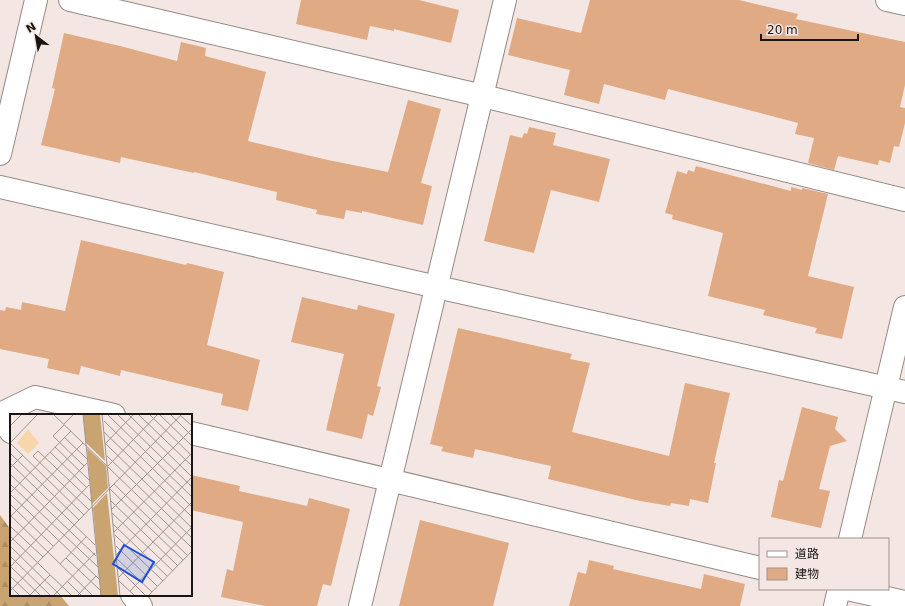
<svg xmlns="http://www.w3.org/2000/svg" width="905" height="606" viewBox="0 0 905 606" font-family="'DejaVu Sans','Noto Sans JP',sans-serif">
	<defs>
		<pattern id="forest-firs" width="22" height="20" patternUnits="userSpaceOnUse"><rect width="22" height="20" fill="#c9a470"/><path d="M5 1l3.5 6h-7zM16 11l3.5 6h-7z" fill="#ac8c60"/></pattern>
	</defs>
	<rect width="100%" height="100%" fill="#f4e7e3"/>
	<path fill="url(#forest-firs)" d="M 0,515 L 11,530 L 11,595 L 60,595 L 69,606 L 0,606 Z"/>
	<g fill="#e0aa84">
		<path d="M 301,0 L 419,0 L 459,10 L 451,43 L 394,29 L 394,31 L 370,26 L 367,40 L 296,24 Z"/>
		<path d="M 590,0 L 739,0 L 798,14 L 796,19 L 905,42 L 905,85 L 900,107 L 905,108 L 905,123 L 899,147 L 894,146 L 890,163 L 879,160 L 878,165 L 838,156 L 834,170 L 808,163 L 814,138 L 795,134 L 798,123 L 668,89 L 665,100 L 604,84 L 599,104 L 564,95 L 570,70 L 508,55 L 517,18 L 581,33 Z"/>
		<path d="M 64,33 L 120,46 L 177,61 L 181,42 L 206,48 L 205,56 L 266,72 L 248,141 L 328,160 L 388,172 L 408,100 L 441,109 L 421,183 L 432,186 L 423,225 L 362,211 L 362,213 L 346,210 L 344,219 L 316,214 L 317,210 L 276,200 L 277,192 L 194,172 L 194,173 L 121,157 L 120,163 L 41,145 L 55,89 L 52,88 Z"/>
		<path d="M 529,127 L 556,133 L 553,145 L 610,159 L 599,202 L 551,190 L 534,253 L 484,241 L 510,135 L 522,138 L 524,133 L 527,134 Z"/>
		<path d="M 696,166 L 791,191 L 791,187 L 802,190 L 802,188 L 828,194 L 808,276 L 854,287 L 842,339 L 815,333 L 817,328 L 763,315 L 765,310 L 708,296 L 723,233 L 672,219 L 673,215 L 665,213 L 677,171 L 687,174 L 688,170 L 694,172 Z"/>
		<path d="M 81,240 L 186,265 L 187,263 L 224,272 L 207,345 L 260,360 L 248,411 L 221,405 L 223,394 L 121,370 L 120,376 L 81,366 L 79,375 L 47,368 L 49,359 L 0,349 L 0,310 L 5,311 L 6,307 L 21,310 L 22,302 L 65,311 Z"/>
		<path d="M 302,297 L 357,310 L 358,305 L 395,314 L 377,386 L 381,387 L 373,416 L 368,414 L 362,439 L 326,430 L 344,354 L 291,342 Z"/>
		<path d="M 458,328 L 572,354 L 570,359 L 590,363 L 572,432 L 669,456 L 685,383 L 730,393 L 714,463 L 716,463 L 708,503 L 690,499 L 689,506 L 671,503 L 670,506 L 640,501 L 548,479 L 551,466 L 475,449 L 473,458 L 441,451 L 443,447 L 430,444 Z"/>
		<path d="M 802,407 L 838,417 L 835,429 L 847,441 L 830,446 L 819,489 L 830,491 L 821,528 L 771,517 L 779,480 L 783,481 Z"/>
		<path d="M 191,475 L 240,486 L 239,491 L 307,506 L 309,498 L 350,509 L 331,586 L 323,584 L 317,606 L 265,606 L 221,597 L 227,569 L 233,571 L 243,522 L 191,510 Z"/>
		<path d="M 420,520 L 509,543 L 493,606 L 399,606 Z"/>
		<path d="M 589,560 L 614,566 L 613,569 L 701,589 L 704,574 L 745,584 L 740,606 L 569,606 L 578,572 L 586,574 Z"/>
	</g>
	<g fill="none" stroke-linecap="round" stroke-linejoin="round">
		<g stroke="#968a86" stroke-width="24">
			<g id="minor">
				<path d="M 70,0 L 483,96 L 905,200"/>
				<path d="M 887,0 L 905,4"/>
				<path d="M 0,154 L 36,0"/>
				<path d="M 0,187 L 437,287 L 905,392"/>
				<path d="M 0,414 L 35,397 L 114,415"/>
				<path d="M 0,418 L 11,432"/>
				<path d="M 191,433 L 760,568"/>
				<path d="M 850,539 L 905,307"/>
				<path d="M 847,589 L 905,602"/>
				<path d="M 132,595 L 141,606"/>
				<path d="M 360,606 L 505,0"/>
				<path d="M 835,606 L 839,589"/>
			</g>
		</g>
		<use href="#minor" stroke="#fff" stroke-width="22"/>
	</g>
	<g transform="translate(10 414)">
		<rect width="182" height="182" fill="#f4e7e3"/>
		<path d="M 73,0 L 90,0 L 95,47 L 76,29 ZM 77,34 L 96,52 L 98,74 L 82,90 ZM 97,79 L 108,182 L 91,182 L 83,94 Z" fill="#c9a470"/>
		<path d="M 18,15 L 29,29 L 18,40 L 7,29 Z" fill="#f7d7aa"/>
		<path fill="none" stroke="#9c9390" stroke-width="1" d="M 43,0 L 182,134M 73,0 L 91,182M 92,0 L 110,182M 97,0 L 182,83M 107,0 L 182,73M 118,0 L 182,63M 128,0 L 182,52M 139,0 L 182,42M 149,0 L 182,32M 160,0 L 182,22M 170,1 L 182,12M 94,7 L 182,93M 54,10 L 64,0M 54,11 L 43,22 L 74,52M 0,12 L 12,0M 94,18 L 182,103M 54,23 L 77,45M 0,29 L 74,101M 0,29 L 28,0M 95,30 L 124,0M 96,30 L 182,114M 45,33 L 79,66M 40,38 L 77,74M 0,39 L 69,106M 97,42 L 182,124M 0,49 L 85,131M 98,52 L 148,0M 0,54 L 13,41M 0,60 L 86,142M 0,70 L 88,153M 104,70 L 177,141M 100,75 L 173,146M 0,79 L 61,17M 0,80 L 89,165M 101,87 L 168,152M 0,90 L 43,132M 79,96 L 23,42 L 28,37 L 81,87M 101,96 L 182,15M 102,99 L 163,157M 0,101 L 83,182M 0,103 L 73,29M 103,110 L 157,162M 0,112 L 33,143M 104,118 L 182,39M 105,121 L 153,167M 0,122 L 62,182M 0,128 L 77,49M 0,132 L 51,182M 106,132 L 147,172M 106,141 L 182,63M 0,142 L 41,182M 56,144 L 90,176M 106,144 L 142,178M 50,150 L 76,123M 0,152 L 31,182M 0,153 L 79,71M 108,154 L 136,182M 0,162 L 20,181M 109,163 L 182,88M 57,167 L 72,182M 109,167 L 125,182M 0,172 L 10,182M 0,177 L 172,0M 120,177 L 182,113M 19,182 L 40,161M 43,182 L 85,139M 67,182 L 86,162M 138,182 L 182,137"/>
		<path fill="#1d4ed8" fill-opacity="0.15" stroke="#1d4ed8" stroke-width="2" d="M 114,131 L 144,148 L 132,168 L 103,150 Z"/>
		<rect width="182" height="182" fill="none" stroke="#191513" stroke-width="2"/>
	</g>
	<rect x="759" y="538" width="130" height="52" fill="#f4e7e3" stroke="#9c9390"/>
	<rect x="767" y="551" width="20" height="6" fill="#ffffff" stroke="#9c9390"/>
	<text x="795" y="558" font-size="12" fill="#191513">道路</text>
	<rect x="767" y="568" width="20" height="12" fill="#e0aa84" stroke="#9c9390"/>
	<text x="795" y="578" font-size="12" fill="#191513">建物</text>
	<g transform="translate(36 36) rotate(329)" stroke="#f4e7e3" stroke-width="3" paint-order="stroke">
	<path d="M0-3L7 15L0 10L-7 15Z" fill="#191513"/>
	<text y="-6" font-size="11" font-weight="bold" text-anchor="middle" fill="#191513">N</text>
	</g>
	<path d="M761 34v6h97v-6" fill="none" stroke="#191513" stroke-width="2"/>
	<text x="767" y="34" font-size="12" fill="#191513" stroke="#f4e7e3" stroke-width="3" paint-order="stroke">20 m</text>
</svg>
